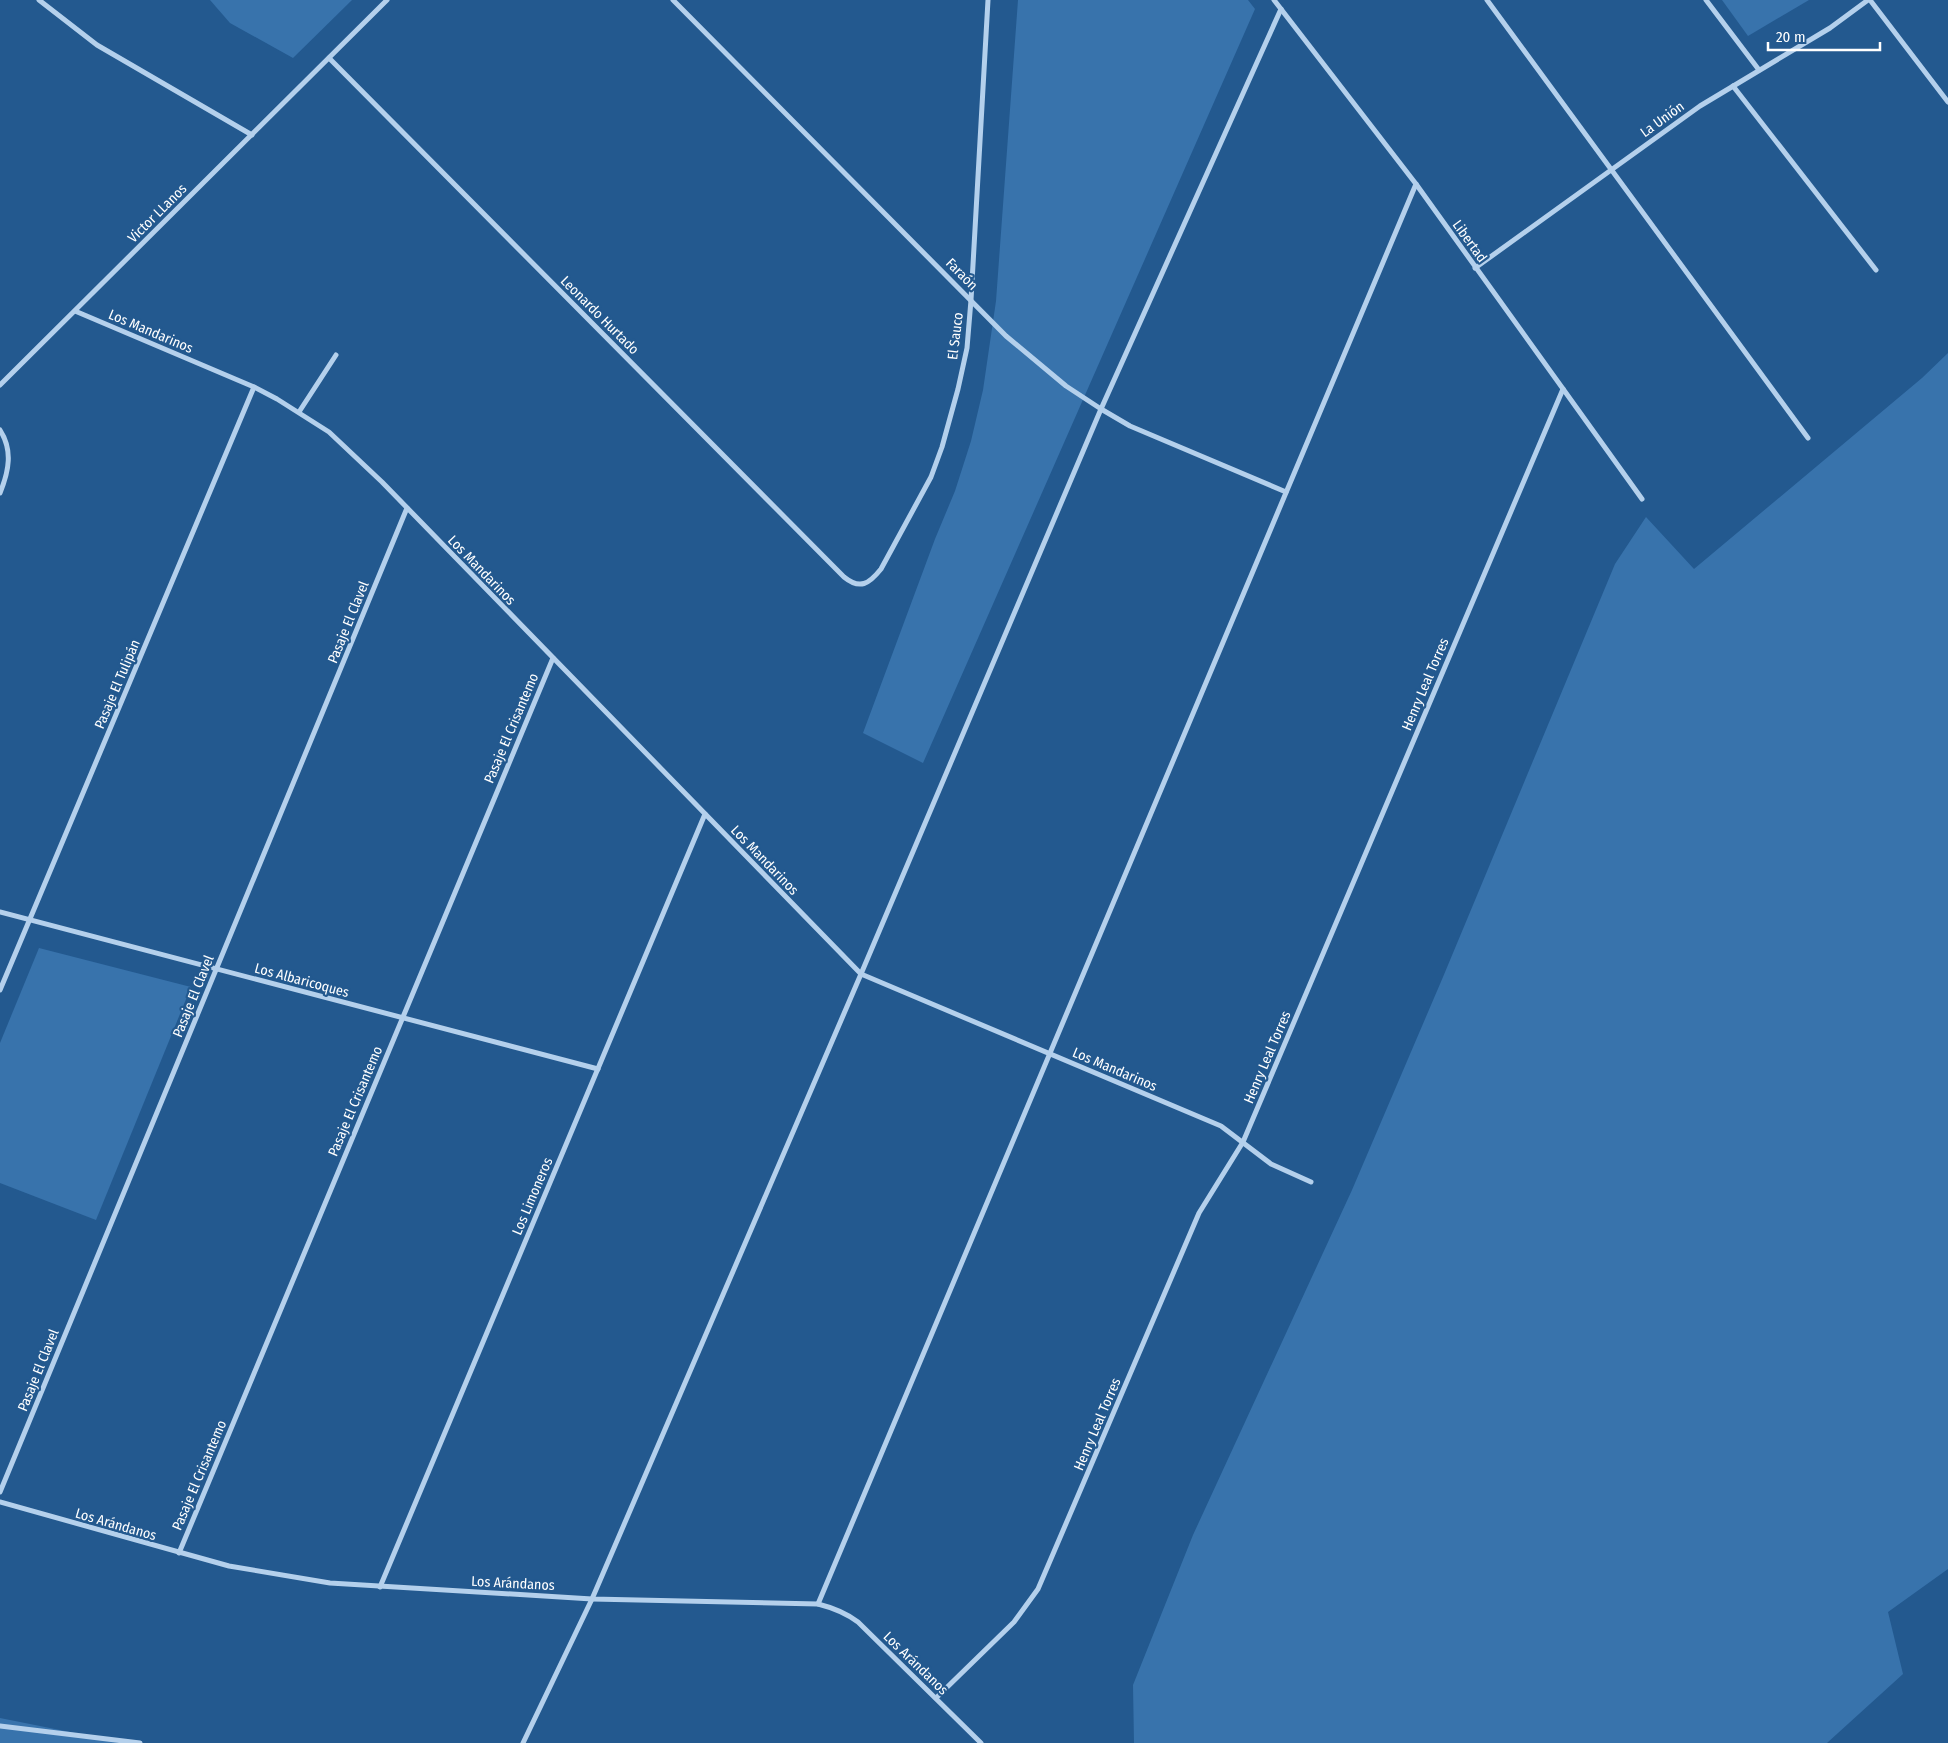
<svg xmlns="http://www.w3.org/2000/svg" width="1948" height="1743" viewBox="0 0 1948 1743" font-family="'Fira Sans Condensed',sans-serif">
	<rect width="100%" height="100%" fill="#23598f"/>
	<g fill="#3873ac">
		<path d="M 210,0 L 352,0 L 293,58 L 230,23 Z"/>
		<path d="M 1018,0 L 1248,0 L 1255,9 L 923,763 L 863,733 L 935,539 L 955,491 L 971,441 L 983,390 L 996,301 Z"/>
		<path d="M 1722,0 L 1809,0 L 1748,36 Z"/>
		<path d="M 1948,353 L 1948,1569 L 1888,1612 L 1903,1674 L 1827,1743 L 1134,1743 L 1133,1685 L 1193,1535 L 1352,1190 L 1443,977 L 1615,564 L 1646,517 L 1694,569 L 1922,378 Z"/>
		<path d="M 39,948 L 191,987 L 96,1220 L 0,1183 L 0,1043 Z"/>
		<path d="M 0,1718 L 125,1743 L 0,1743 Z"/>
	</g>
	<g fill="none" stroke-linecap="round" stroke-linejoin="round">
		<g stroke="#b4d0ec" stroke-width="5">
			<path d="M 39,0 L 97,45 L 252,135"/>
			<path d="M 673,0 L 1006,336 L 1066,386 L 1101,409 L 1130,426 L 1286,492"/>
			<path d="M 1274,0 L 1416,184 L 1642,499"/>
			<path d="M 1487,0 L 1808,438"/>
			<path d="M 1706,0 L 1759,70"/>
			<path d="M 1870,0 L 1948,102"/>
			<path d="M 329,58 L 844,577 C 860,590 869,584 881,569 L 931,477 L 942,447 L 958,389 L 967,348 L 971,300 L 988,0"/>
			<path d="M 1733,86 L 1876,270"/>
			<path d="M 1475,268 L 1700,106 L 1830,28 L 1868,0"/>
			<path d="M 75,311 L 254,387 L 277,399 L 329,432 L 382,482 L 861,974 L 1221,1126 L 1271,1164 L 1311,1182"/>
			<path d="M 0,385 L 387,0"/>
			<path d="M 299,412 L 336,355"/>
			<path d="M 0,430 C 13,450 9,471 0,493"/>
			<path d="M 0,912 L 598,1069"/>
			<path d="M 0,990 L 254,387"/>
			<path d="M 0,1492 L 407,508"/>
			<path d="M 0,1502 L 229,1566 L 330,1583 L 592,1599 L 818,1604 C 834,1608 846,1613 858,1622 L 981,1743"/>
			<path d="M 179,1553 L 553,658"/>
			<path d="M 380,1587 L 705,814"/>
			<path d="M 818,1604 L 1416,184"/>
			<path d="M 936,1698 L 1014,1622 L 1038,1589 L 1199,1213 L 1243,1142 L 1563,389"/>
			<path d="M 0,1726 L 140,1743"/>
			<path d="M 523,1743 L 592,1599 L 861,974 L 1101,409 L 1281,9"/>
		</g>
	</g>
	<g text-anchor="middle" stroke-width="4.5" stroke-linejoin="round" paint-order="stroke">
		<g font-size="14" fill="#fff" stroke="#23598f">
			<text transform="translate(1662 119) rotate(-36)" y="5">La Unión</text>
			<text transform="translate(157 213) rotate(-45)" y="5">Victor LLanos</text>
			<text transform="translate(1470 241) rotate(54)" y="5">Libertad</text>
			<text transform="translate(962 274) rotate(45)" y="5">Faraón</text>
			<text transform="translate(600 315) rotate(45)" y="5">Leonardo Hurtado</text>
			<text transform="translate(151 331) rotate(23)" y="5">Los Mandarinos</text>
			<text transform="translate(955 336) rotate(-83)" y="5">El Sauco</text>
			<text transform="translate(482 570) rotate(46)" y="5">Los Mandarinos</text>
			<text transform="translate(348 622) rotate(-68)" y="5">Pasaje El Clavel</text>
			<text transform="translate(117 684) rotate(-67)" y="5">Pasaje El Tulipán</text>
			<text transform="translate(1425 684) rotate(-67)" y="5">Henry Leal Torres</text>
			<text transform="translate(511 728) rotate(-67)" y="5">Pasaje El Crisantemo</text>
			<text transform="translate(765 860) rotate(46)" y="5">Los Mandarinos</text>
			<text transform="translate(302 980) rotate(15)" y="5">Los Albaricoques</text>
			<text transform="translate(193 996) rotate(-68)" y="5">Pasaje El Clavel</text>
			<text transform="translate(1267 1057) rotate(-67)" y="5">Henry Leal Torres</text>
			<text transform="translate(1115 1069) rotate(23)" y="5">Los Mandarinos</text>
			<text transform="translate(355 1101) rotate(-67)" y="5">Pasaje El Crisantemo</text>
			<text transform="translate(532 1196) rotate(-67)" y="5">Los Limoneros</text>
			<text transform="translate(38 1370) rotate(-68)" y="5">Pasaje El Clavel</text>
			<text transform="translate(1097 1424) rotate(-67)" y="5">Henry Leal Torres</text>
			<text transform="translate(199 1475) rotate(-67)" y="5">Pasaje El Crisantemo</text>
			<text transform="translate(116 1524) rotate(16)" y="5">Los Arándanos</text>
			<text transform="translate(513 1583) rotate(3)" y="5">Los Arándanos</text>
			<text transform="translate(916 1663) rotate(44)" y="5">Los Arándanos</text>
		</g>
	</g>
	<path d="M1768 42v8h112v-8" fill="none" stroke="#ffffff" stroke-width="2.5"/>
	<text x="1776" y="42" font-size="15" fill="#ffffff" stroke="#23598f" stroke-width="4" paint-order="stroke">20 m</text>
</svg>
